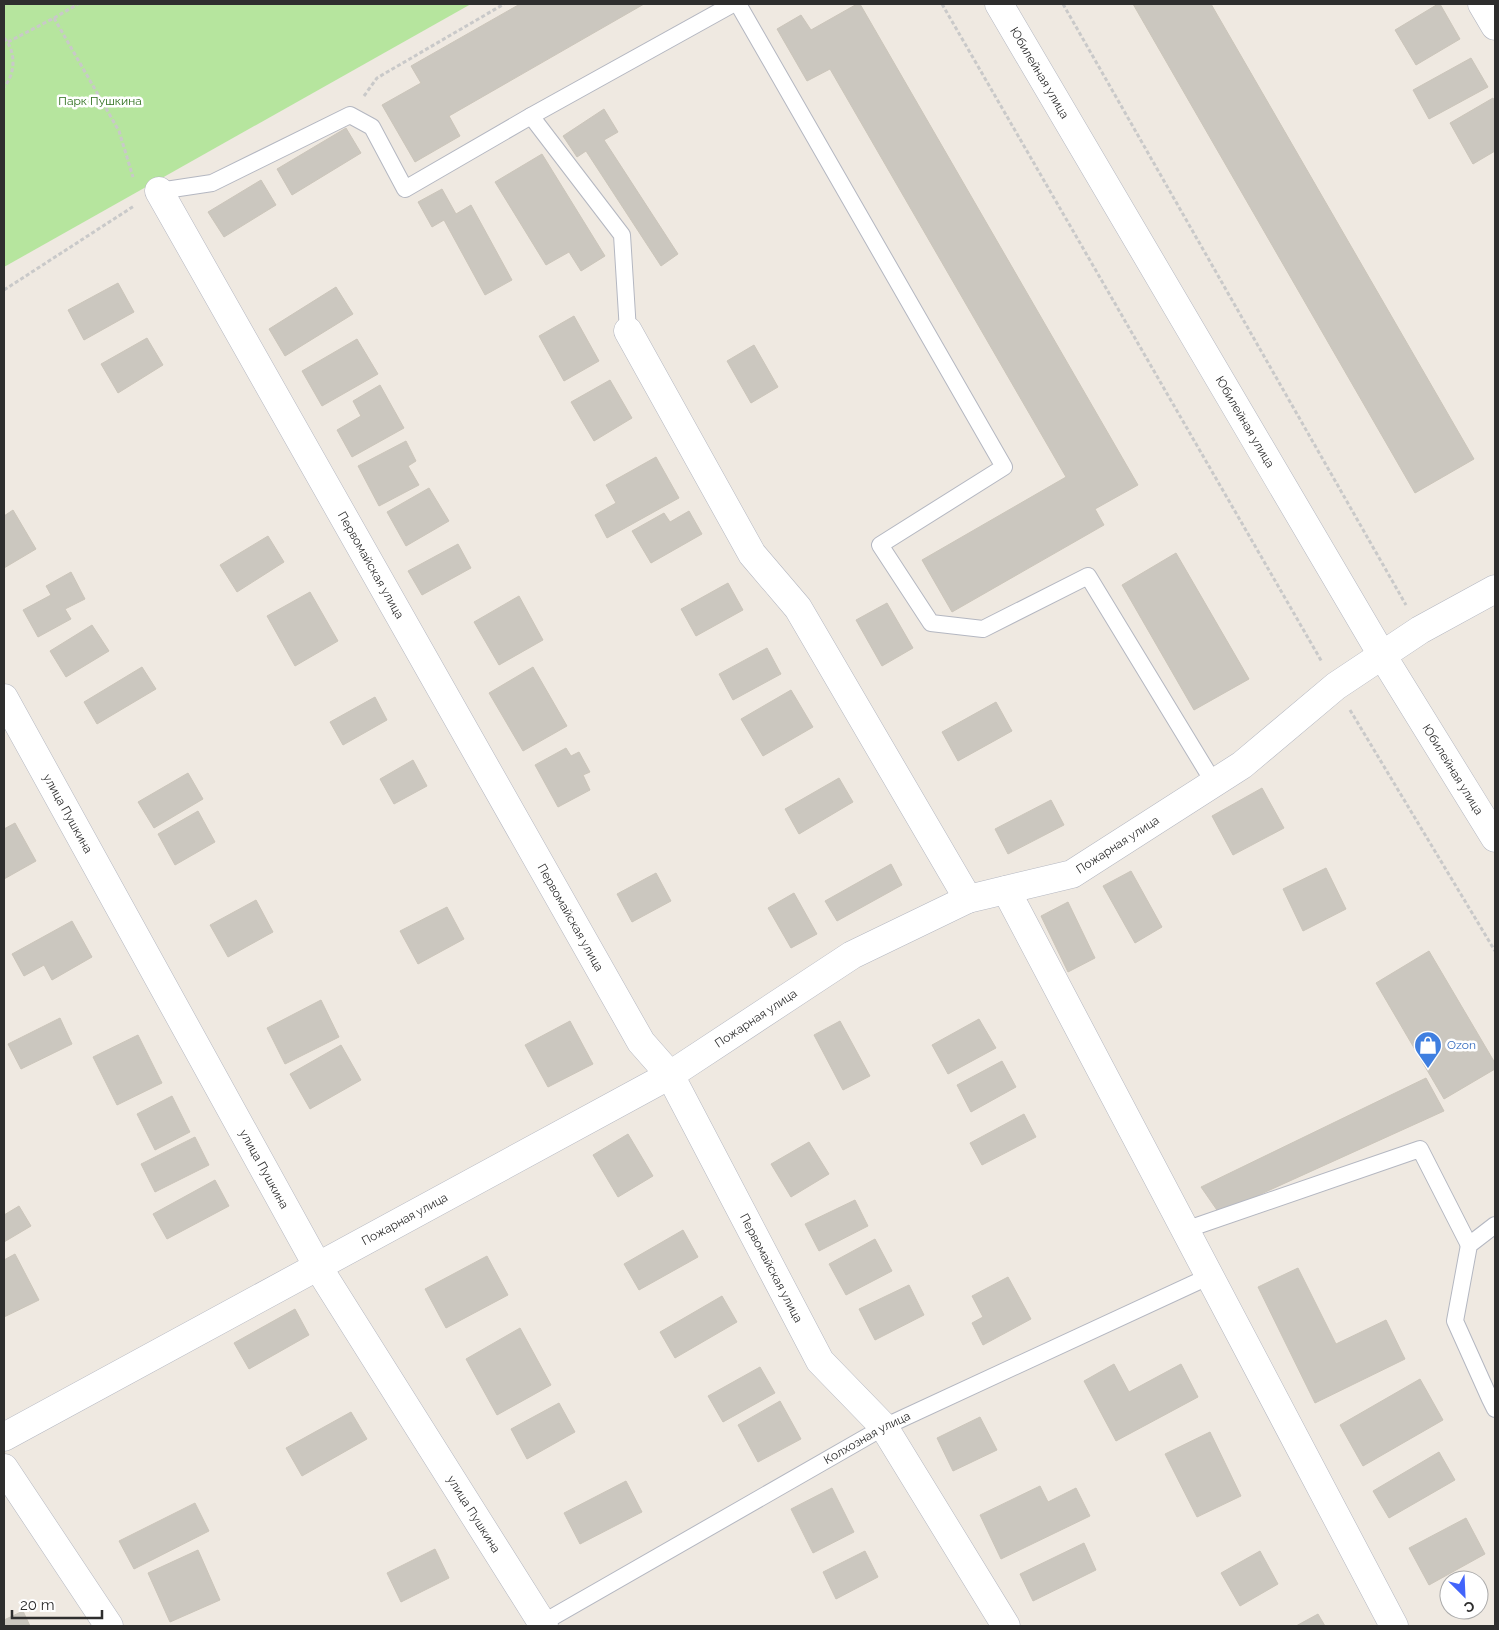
<svg xmlns="http://www.w3.org/2000/svg" width="1499" height="1630" viewBox="0 0 1499 1630" font-family="Raleway,sans-serif">
	<rect width="100%" height="100%" fill="#efe9e1"/>
	<path fill="#b6e59e" d="M 4,4 L 471,4 L 4,267 Z"/>
	<g fill="#cbc7bf" stroke="#cbc5ba">
		<path d="M 520,4 L 644,4 L 449,116 L 460,136 L 415,162 L 382,105 L 421,83 L 411,66 Z"/>
		<path d="M 857,4 L 860,4 L 1138,485 L 1095,509 L 1104,525 L 952,612 L 922,560 L 1066,477 L 830,69 L 807,81 L 777,29 L 801,15 L 811,30 Z"/>
		<path d="M 1133,4 L 1211,4 L 1474,459 L 1415,493 Z"/>
		<path d="M 1438,4 L 1440,4 L 1460,39 L 1416,65 L 1395,30 Z"/>
		<path d="M 1471,58 L 1488,87 L 1429,119 L 1413,90 Z"/>
		<path d="M 1493,98 L 1495,102 L 1495,151 L 1473,164 L 1450,123 Z"/>
		<path d="M 604,109 L 618,132 L 604,140 L 678,254 L 661,266 L 586,151 L 577,157 L 563,136 Z"/>
		<path d="M 346,128 L 361,153 L 292,195 L 277,169 Z"/>
		<path d="M 542,154 L 605,256 L 581,271 L 569,252 L 546,265 L 495,182 Z"/>
		<path d="M 261,180 L 276,205 L 224,237 L 208,212 Z"/>
		<path d="M 442,189 L 456,214 L 471,205 L 512,280 L 485,295 L 444,220 L 432,227 L 418,202 Z"/>
		<path d="M 118,283 L 134,312 L 84,340 L 68,310 Z"/>
		<path d="M 336,287 L 353,314 L 285,356 L 269,329 Z"/>
		<path d="M 574,316 L 599,361 L 564,381 L 539,336 Z"/>
		<path d="M 147,338 L 163,365 L 118,393 L 101,364 Z"/>
		<path d="M 357,339 L 378,374 L 322,406 L 302,371 Z"/>
		<path d="M 754,345 L 778,387 L 751,403 L 727,361 Z"/>
		<path d="M 610,380 L 632,418 L 594,441 L 571,402 Z"/>
		<path d="M 380,385 L 404,428 L 352,457 L 337,430 L 361,416 L 353,401 Z"/>
		<path d="M 406,441 L 416,461 L 408,466 L 419,485 L 379,506 L 358,466 Z"/>
		<path d="M 656,457 L 679,498 L 607,538 L 595,515 L 616,503 L 606,485 Z"/>
		<path d="M 429,488 L 449,521 L 406,546 L 387,512 Z"/>
		<path d="M 13,510 L 36,549 L 4,568 L 4,516 Z"/>
		<path d="M 689,511 L 702,534 L 651,563 L 632,531 L 664,513 L 670,522 Z"/>
		<path d="M 268,536 L 284,562 L 237,592 L 220,565 Z"/>
		<path d="M 458,544 L 471,568 L 422,595 L 408,571 Z"/>
		<path d="M 1176,553 L 1249,679 L 1194,710 L 1122,585 Z"/>
		<path d="M 71,572 L 85,599 L 65,609 L 71,619 L 38,637 L 23,610 L 51,595 L 46,586 Z"/>
		<path d="M 728,583 L 743,610 L 696,636 L 681,609 Z"/>
		<path d="M 310,592 L 338,641 L 295,666 L 267,616 Z"/>
		<path d="M 519,596 L 543,640 L 499,665 L 474,622 Z"/>
		<path d="M 887,603 L 913,648 L 882,666 L 856,620 Z"/>
		<path d="M 92,625 L 109,651 L 66,677 L 50,651 Z"/>
		<path d="M 767,648 L 781,674 L 733,700 L 719,674 Z"/>
		<path d="M 142,667 L 156,689 L 97,724 L 84,702 Z"/>
		<path d="M 533,667 L 567,726 L 523,751 L 489,693 Z"/>
		<path d="M 791,690 L 813,727 L 763,756 L 741,719 Z"/>
		<path d="M 375,697 L 387,720 L 343,745 L 330,722 Z"/>
		<path d="M 996,702 L 1012,731 L 958,761 L 942,732 Z"/>
		<path d="M 566,748 L 571,756 L 579,752 L 590,772 L 583,775 L 590,790 L 558,807 L 535,765 Z"/>
		<path d="M 413,760 L 427,786 L 394,804 L 380,779 Z"/>
		<path d="M 188,773 L 203,799 L 154,828 L 138,802 Z"/>
		<path d="M 839,778 L 853,802 L 799,834 L 785,809 Z"/>
		<path d="M 1262,788 L 1284,828 L 1233,855 L 1212,816 Z"/>
		<path d="M 1051,800 L 1064,825 L 1008,854 L 995,829 Z"/>
		<path d="M 198,811 L 215,842 L 175,865 L 158,834 Z"/>
		<path d="M 15,823 L 36,861 L 4,879 L 4,829 Z"/>
		<path d="M 891,864 L 902,885 L 837,921 L 825,901 Z"/>
		<path d="M 1326,868 L 1346,909 L 1303,931 L 1283,889 Z"/>
		<path d="M 1131,871 L 1162,927 L 1135,943 L 1103,886 Z"/>
		<path d="M 656,873 L 671,901 L 632,922 L 617,894 Z"/>
		<path d="M 794,893 L 817,934 L 791,948 L 768,908 Z"/>
		<path d="M 256,900 L 273,932 L 228,957 L 210,925 Z"/>
		<path d="M 1068,902 L 1095,958 L 1068,972 L 1041,916 Z"/>
		<path d="M 447,907 L 464,939 L 418,964 L 400,931 Z"/>
		<path d="M 72,921 L 92,957 L 52,980 L 44,965 L 24,976 L 12,954 Z"/>
		<path d="M 1429,951 L 1495,1063 L 1495,1069 L 1444,1099 L 1376,983 Z"/>
		<path d="M 321,1000 L 339,1037 L 285,1064 L 267,1028 Z"/>
		<path d="M 60,1018 L 72,1044 L 21,1069 L 8,1044 Z"/>
		<path d="M 979,1019 L 996,1048 L 948,1074 L 932,1045 Z"/>
		<path d="M 570,1021 L 593,1064 L 548,1087 L 525,1045 Z"/>
		<path d="M 840,1021 L 870,1076 L 843,1090 L 814,1035 Z"/>
		<path d="M 138,1035 L 162,1083 L 117,1105 L 93,1057 Z"/>
		<path d="M 341,1045 L 361,1080 L 310,1109 L 290,1074 Z"/>
		<path d="M 1002,1061 L 1016,1087 L 971,1112 L 957,1085 Z"/>
		<path d="M 1426,1078 L 1444,1111 L 1219,1213 L 1201,1187 Z"/>
		<path d="M 172,1096 L 190,1132 L 155,1150 L 137,1114 Z"/>
		<path d="M 1024,1114 L 1036,1137 L 982,1165 L 970,1143 Z"/>
		<path d="M 628,1134 L 653,1176 L 618,1197 L 593,1155 Z"/>
		<path d="M 195,1137 L 209,1165 L 155,1192 L 141,1164 Z"/>
		<path d="M 809,1142 L 829,1174 L 791,1197 L 771,1164 Z"/>
		<path d="M 215,1180 L 229,1206 L 167,1239 L 153,1214 Z"/>
		<path d="M 855,1200 L 868,1226 L 819,1251 L 805,1224 Z"/>
		<path d="M 19,1206 L 31,1226 L 4,1242 L 4,1215 Z"/>
		<path d="M 683,1230 L 698,1257 L 639,1290 L 624,1264 Z"/>
		<path d="M 875,1239 L 892,1271 L 846,1295 L 829,1264 Z"/>
		<path d="M 15,1254 L 39,1300 L 4,1317 L 4,1260 Z"/>
		<path d="M 487,1256 L 508,1295 L 446,1328 L 425,1289 Z"/>
		<path d="M 1298,1268 L 1336,1344 L 1386,1320 L 1405,1359 L 1315,1403 L 1258,1287 Z"/>
		<path d="M 1008,1277 L 1031,1319 L 983,1345 L 972,1323 L 983,1317 L 972,1296 Z"/>
		<path d="M 909,1285 L 924,1315 L 875,1340 L 859,1309 Z"/>
		<path d="M 722,1296 L 737,1322 L 675,1358 L 660,1332 Z"/>
		<path d="M 295,1309 L 309,1335 L 249,1369 L 234,1343 Z"/>
		<path d="M 520,1328 L 551,1385 L 497,1415 L 466,1359 Z"/>
		<path d="M 1114,1364 L 1129,1392 L 1181,1364 L 1198,1397 L 1116,1441 L 1084,1381 Z"/>
		<path d="M 760,1367 L 775,1393 L 723,1422 L 708,1396 Z"/>
		<path d="M 1420,1379 L 1443,1420 L 1363,1466 L 1340,1425 Z"/>
		<path d="M 780,1401 L 801,1439 L 758,1462 L 738,1425 Z"/>
		<path d="M 559,1403 L 575,1432 L 527,1459 L 511,1429 Z"/>
		<path d="M 351,1412 L 367,1439 L 302,1476 L 286,1448 Z"/>
		<path d="M 980,1417 L 997,1450 L 953,1471 L 937,1438 Z"/>
		<path d="M 1210,1432 L 1241,1496 L 1197,1517 L 1165,1454 Z"/>
		<path d="M 1439,1452 L 1455,1480 L 1389,1518 L 1373,1491 Z"/>
		<path d="M 626,1481 L 642,1512 L 580,1544 L 564,1513 Z"/>
		<path d="M 1040,1486 L 1048,1502 L 1076,1488 L 1090,1516 L 1001,1559 L 980,1515 Z"/>
		<path d="M 832,1488 L 854,1532 L 813,1553 L 791,1509 Z"/>
		<path d="M 195,1503 L 209,1531 L 134,1569 L 119,1541 Z"/>
		<path d="M 1466,1518 L 1485,1554 L 1429,1585 L 1409,1548 Z"/>
		<path d="M 1084,1543 L 1096,1570 L 1033,1601 L 1020,1574 Z"/>
		<path d="M 435,1549 L 449,1578 L 401,1602 L 387,1573 Z"/>
		<path d="M 198,1550 L 220,1600 L 170,1622 L 148,1573 Z"/>
		<path d="M 865,1551 L 878,1577 L 836,1599 L 823,1572 Z"/>
		<path d="M 1260,1551 L 1278,1584 L 1240,1606 L 1221,1573 Z"/>
		<path d="M 23,1611 L 30,1626 L 4,1626 L 4,1620 Z"/>
		<path d="M 1318,1614 L 1325,1626 L 1296,1626 Z"/>
	</g>
	<g fill="none" stroke-linecap="round" stroke-linejoin="round">
		<g stroke="#b4b7c1" stroke-width="18">
			<g id="service">
				<path d="M 738,4 L 1004,467 L 880,545 L 931,623 L 983,629 L 1088,576 L 1214,783"/>
				<path d="M 531,116 L 622,235 L 628,331"/>
				<path d="M 159,191 L 212,183 L 350,115 L 372,127 L 405,189 L 531,116 L 733,4"/>
				<path d="M 1495,1225 L 1469,1245 L 1455,1321 L 1490,1399 L 1495,1409"/>
				<path d="M 1185,1230 L 1420,1149 L 1469,1245"/>
				<path id="s1" d="M 537,1626 L 884,1427 L 1210,1276"/>
			</g>
		</g>
		<g stroke="#b4b7c1" stroke-width="29">
			<g id="minor">
				<path d="M 1482,4 L 1495,26"/>
				<path id="s2" d="M 159,191 L 641,1042 L 670,1075 L 820,1361 L 884,1427 L 1006,1626"/>
				<path d="M 628,331 L 752,554 L 798,608 L 968,899"/>
				<path id="s3" d="M 4,698 L 318,1267 L 544,1626"/>
				<path d="M 1006,890 L 1394,1626"/>
				<path d="M 4,1468 L 109,1626"/>
			</g>
		</g>
		<g stroke="#b4b7c1" stroke-width="29">
			<g id="tertiary">
				<path id="s4" d="M 4,1437 L 670,1075 L 852,955 L 968,899 L 1072,874 L 1242,765 L 1336,686 L 1420,630 L 1495,589"/>
			</g>
		</g>
		<g stroke="#b4b7c1" stroke-width="29">
			<g id="secondary">
				<path id="s5" d="M 999,4 L 1382,655 L 1495,838"/>
			</g>
		</g>
		<g stroke="#c9c9c9" stroke-width="3" stroke-dasharray="4 2.5" stroke-linecap="butt">
			<path d="M 942,4 L 1322,662"/>
			<path d="M 1063,4 L 1406,605"/>
			<path d="M 54,18 L 119,131 L 133,177"/>
			<path d="M 4,38 C 16,51 16,73 4,87"/>
			<path d="M 8,42 L 54,18 L 78,4"/>
			<path d="M 364,96 L 377,78 L 504,4"/>
			<path d="M 4,290 L 134,206"/>
			<path d="M 1350,710 L 1495,951"/>
		</g>
		<use href="#service" stroke="#fff" stroke-width="16"/>
		<use href="#minor" stroke="#fff" stroke-width="28"/>
		<use href="#tertiary" stroke="#fff" stroke-width="28"/>
		<use href="#secondary" stroke="#fff" stroke-width="28"/>
	</g>
	<defs>
		<g id="shop-pin" transform="scale(1.4375)"><path d="M0 17L-7.5 6A9.5 9.5 0 1 1 7.5 6Z" fill="#3f7fe0" stroke="#fff"/><path d="M-5-2.5h2.3a2.7 3.5 0 0 1 5.4 0H5L5.5 6h-11ZM-1.5-2.5h3a1.5 2.3 0 0 0-3 0Z" fill="#fff"/></g>
	</defs>
	<g fill-rule="evenodd">
		<use href="#shop-pin" x="1428" y="1045"/>
	</g>
	<g text-anchor="middle" stroke-width="5" stroke-linejoin="round" paint-order="stroke">
		<g font-size="12" fill="#2e2e2e" stroke="#fff">
			<text dy="4" stroke="none"><textPath href="#s5" startOffset="80">Юбилейная улица</textPath></text>
			<text dy="4" stroke="none"><textPath href="#s5" startOffset="485">Юбилейная улица</textPath></text>
			<text dy="4" stroke="none"><textPath href="#s2" startOffset="430">Первомайская улица</textPath></text>
			<text dy="4" stroke="none"><textPath href="#s5" startOffset="890">Юбилейная улица</textPath></text>
			<text dy="4" stroke="none"><textPath href="#s3" startOffset="132">улица Пушкина</textPath></text>
			<text dy="4" stroke="none"><textPath href="#s4" startOffset="1266">Пожарная улица</textPath></text>
			<text dy="4" stroke="none"><textPath href="#s2" startOffset="835">Первомайская улица</textPath></text>
			<text dy="4" stroke="none"><textPath href="#s4" startOffset="861">Пожарная улица</textPath></text>
			<text dy="4" stroke="none"><textPath href="#s3" startOffset="538">улица Пушкина</textPath></text>
			<text dy="4" stroke="none"><textPath href="#s4" startOffset="456">Пожарная улица</textPath></text>
			<text dy="4" stroke="none"><textPath href="#s2" startOffset="1240">Первомайская улица</textPath></text>
			<text dy="4" stroke="none"><textPath href="#s1" startOffset="380">Колхозная улица</textPath></text>
			<text dy="4" stroke="none"><textPath href="#s3" startOffset="942">улица Пушкина</textPath></text>
		</g>
		<g font-size="12" fill="#2c6e1b" stroke="#fff">
			<text x="100" y="105">Парк Пушкина</text>
		</g>
		<g font-size="12" fill="#366cbe" stroke="#fff" text-anchor="start">
			<text x="1447" y="1049">Ozon</text>
		</g>
	</g>
	<rect width="1499" height="1630" fill="none" stroke="#2e2e2e" stroke-width="10"/>
	<g transform="translate(1464 1595) rotate(156)"><circle r="24" fill="#ffffff" stroke="#ababab"/>
	<path d="M0-4L9 19L0 12L-9 19Z" fill="#4264fb"/>
	<text y="-8" font-size="14" font-weight="bold" text-anchor="middle" fill="#2e2e2e">С</text>
	</g>
	<path d="M12 1610v8h90v-8" fill="none" stroke="#2e2e2e" stroke-width="2.5"/>
	<text x="20" y="1610" font-size="15" fill="#2e2e2e" stroke="#ffffff" stroke-width="4" paint-order="stroke">20 m</text>
</svg>
